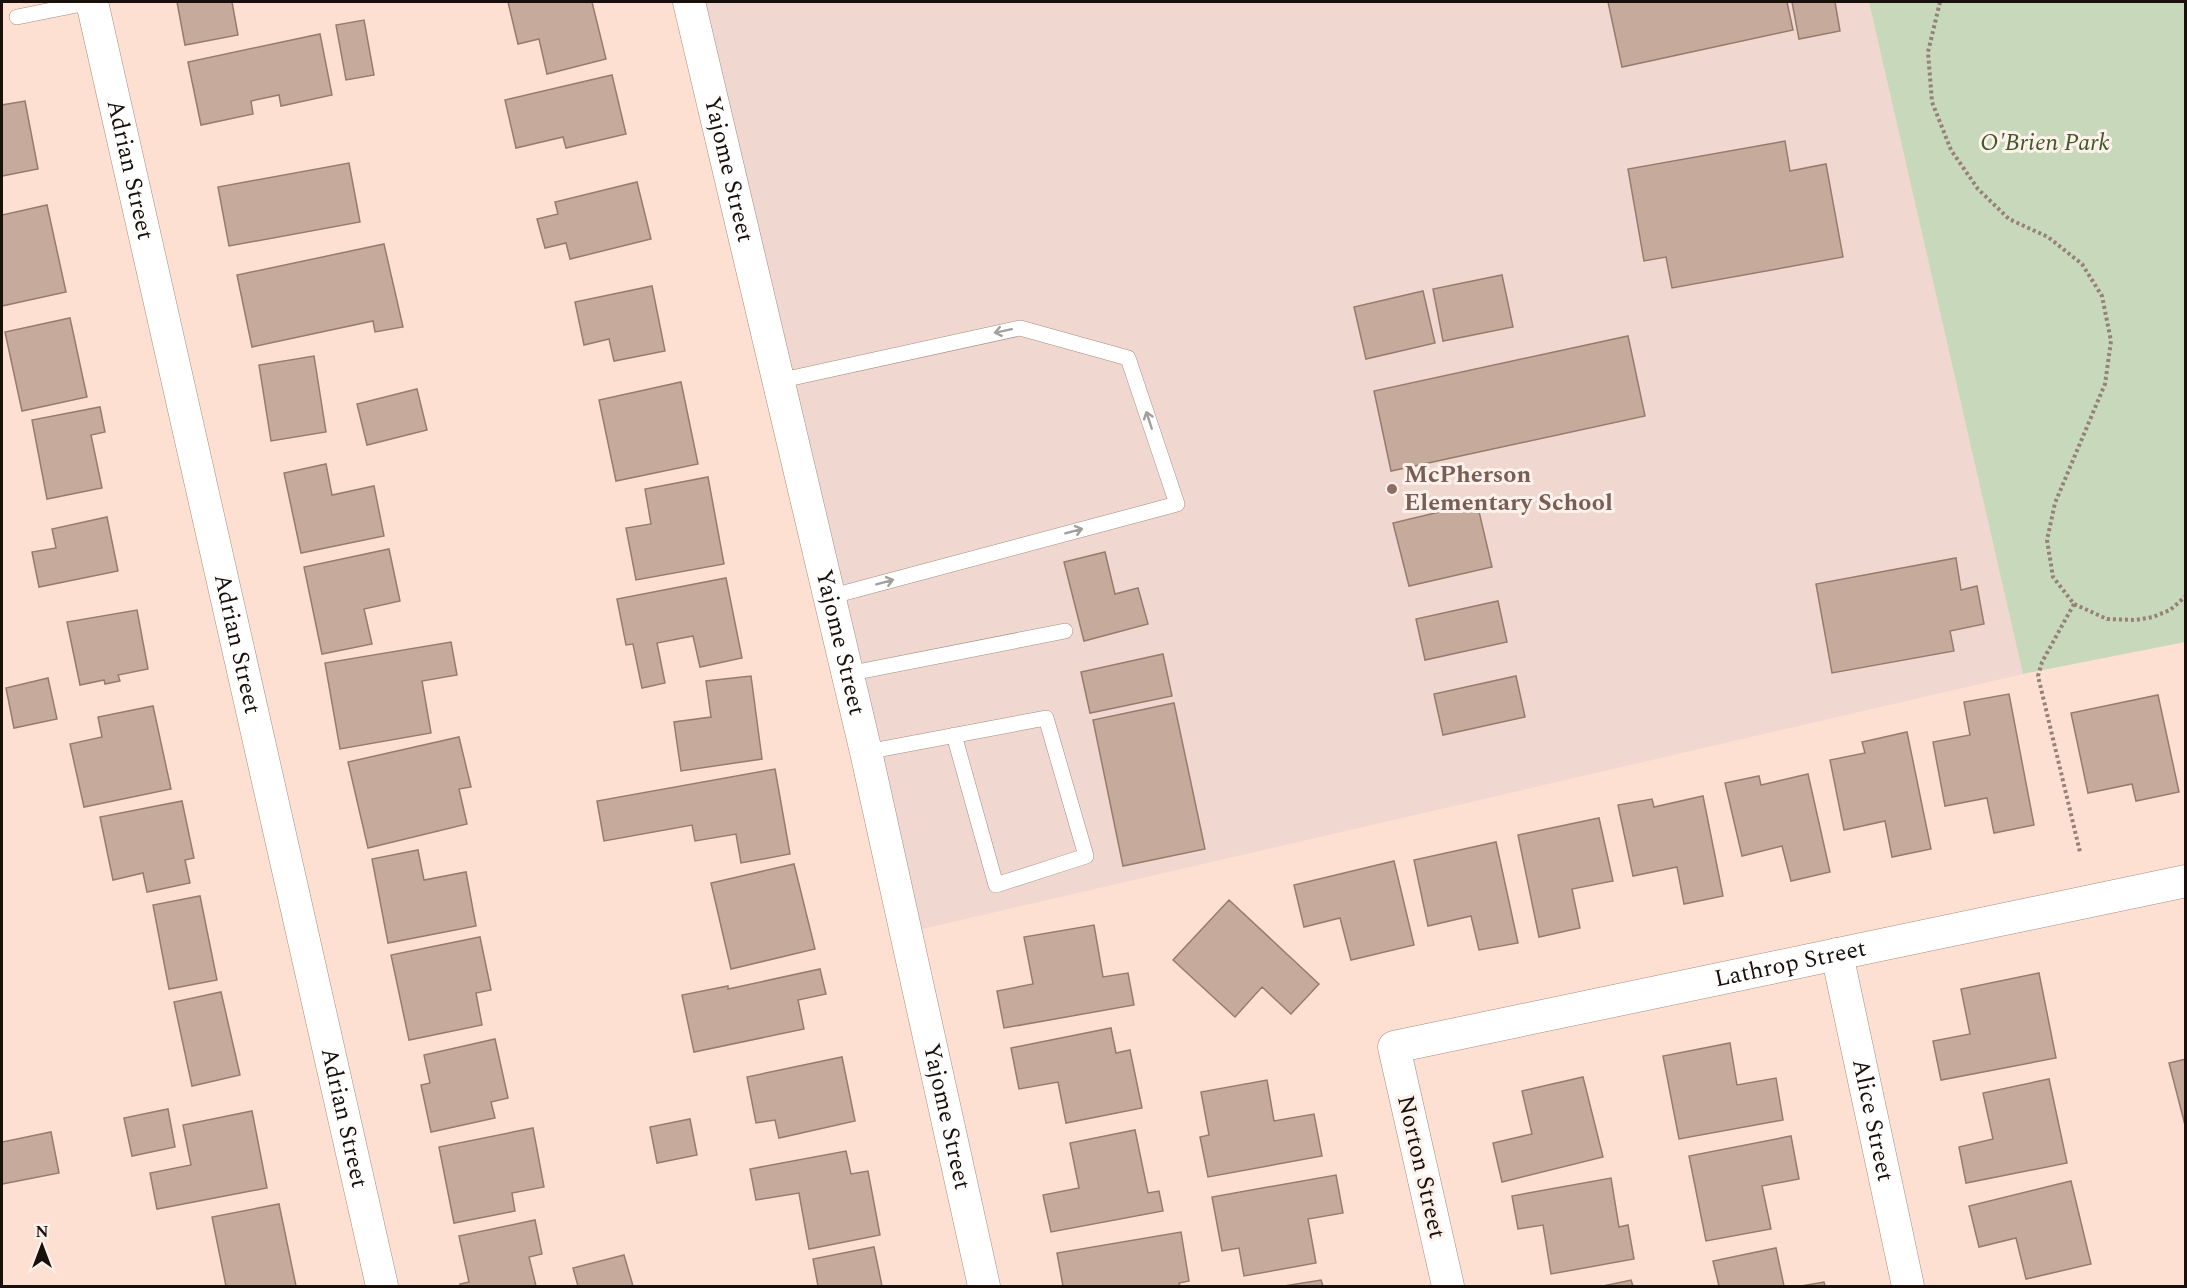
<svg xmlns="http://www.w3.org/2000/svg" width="2187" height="1288" viewBox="0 0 2187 1288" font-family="Spectral,serif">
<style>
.education{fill:#f0d7cf}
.green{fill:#c8d8ba}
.building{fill:#c6ab9d;stroke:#967c6e;stroke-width:1.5}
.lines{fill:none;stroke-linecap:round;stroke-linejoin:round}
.lane-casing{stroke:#a68c7e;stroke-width:16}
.street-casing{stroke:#a68c7e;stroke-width:33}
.path{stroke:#958177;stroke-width:4;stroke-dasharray:3 3;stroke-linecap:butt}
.lane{stroke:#fff;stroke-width:15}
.street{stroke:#fff;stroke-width:32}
.oneway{stroke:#a39f9d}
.education-dot{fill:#8d6e63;stroke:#fdf1eb;stroke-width:2}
.labels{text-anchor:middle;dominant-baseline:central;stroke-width:6;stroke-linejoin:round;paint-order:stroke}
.park-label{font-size:24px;font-style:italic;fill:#415a25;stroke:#fdf1eb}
.street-label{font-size:24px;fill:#1a100b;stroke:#fdf1eb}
.education-label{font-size:24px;font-weight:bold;fill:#785e54;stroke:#fdf1eb;text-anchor:start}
</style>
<rect width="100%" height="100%" fill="#fde0d1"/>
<path class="education" d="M689 2H1869L2023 674 905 933Z"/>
<path class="green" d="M1869 2H2185V642L2023 674Z"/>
<path class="building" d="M177 2H232L238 35 185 45Z
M508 2H592L606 59 547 74 539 39 518 44Z
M1608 2H1787L1793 30 1622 67Z
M1792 2H1835L1840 31 1799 39Z
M364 20 374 75 346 80 336 25Z
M320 34 332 95 281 106 279 95 251 101 253 114 201 125 188 62Z
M612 75 626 134 566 148 563 137 516 148 505 100Z
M25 101 38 169 2 176V105Z
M1785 141 1790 171 1826 164 1843 257 1672 288 1666 257 1644 261 1628 169Z
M349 163 360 222 229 246 218 187Z
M637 182 651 239 570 259 566 243 545 248 537 219 558 214 555 202Z
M47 205 66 292 2 306V215Z
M384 244 403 327 375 332 373 321 252 347 237 275Z
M1502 275 1513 327 1443 341 1433 289Z
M652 286 665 351 614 361 609 339 584 345 575 302Z
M1423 291 1435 343 1366 359 1354 307Z
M70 318 87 397 22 411 5 332Z
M1628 336 1645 416 1391 471 1374 391Z
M314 356 326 432 271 441 259 365Z
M681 382 698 464 616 481 599 400Z
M417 389 427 430 367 445 357 404Z
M100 407 105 432 91 435 102 488 47 499 32 420Z
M326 464 332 495 374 486 384 536 301 553 284 473Z
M708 477 724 564 636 580 626 528 651 524 645 489Z
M1477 503 1492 567 1409 586 1393 523Z
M107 517 118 571 39 587 32 552 56 548 52 529Z
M389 549 400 601 364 609 372 644 322 654 304 567Z
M1105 552 1115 594 1138 588 1148 624 1084 641 1064 562Z
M1956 558 1961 590 1977 586 1984 624 1950 631 1954 651 1832 673 1816 584Z
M726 578 742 658 700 667 693 636 657 643 665 683 642 688 633 644 626 645 617 599Z
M1498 601 1507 642 1425 660 1416 619Z
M137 610 148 669 118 675 120 681 105 684 104 680 80 685 67 622Z
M451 642 457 675 422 681 431 733 340 749 325 663Z
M1163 654 1172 696 1090 713 1081 672Z
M751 676 762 759 681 771 674 722 711 717 706 681Z
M1516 676 1525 717 1443 735 1434 694Z
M48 678 57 719 14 728 6 688Z
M2009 694 2034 825 1994 833 1987 798 1945 806 1933 742 1970 735 1964 702Z
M2158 695 2179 792 2136 801 2132 784 2088 793 2071 713Z
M1174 703 1205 849 1123 866 1093 720Z
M153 706 171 789 84 807 70 744 102 737 98 717Z
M1907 732 1931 849 1892 857 1885 821 1844 830 1830 760 1865 753 1862 742Z
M459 737 471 787 459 789 467 824 368 848 348 762Z
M775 769 790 854 741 863 736 834 695 841 692 825 604 841 597 801Z
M1808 774 1830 872 1791 881 1782 846 1742 856 1725 783 1759 776 1761 785Z
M1703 796 1723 896 1684 904 1677 867 1633 876 1618 805 1652 799 1654 807Z
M182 801 194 858 185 860 190 883 147 892 143 873 113 880 100 817Z
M1599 818 1613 881 1572 889 1580 928 1539 937 1518 835Z
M1496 842 1518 943 1479 950 1471 916 1428 926 1414 860Z
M418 850 424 880 466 872 476 926 388 943 372 859Z
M1394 861 1414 945 1351 960 1340 918 1304 927 1294 885Z
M794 864 815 949 731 969 711 883Z
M200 896 217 980 169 989 153 905Z
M1229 900 1319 984 1291 1014 1262 987 1235 1017 1173 960Z
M1094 925 1103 977 1128 973 1134 1005 1004 1028 997 991 1033 984 1024 937Z
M480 937 491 990 476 993 482 1025 409 1040 391 955Z
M820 969 826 994 798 1000 804 1029 694 1052 682 995 728 986V989Z
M2039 973 2056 1058 1941 1080 1933 1041 1970 1034 1961 989Z
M221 992 240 1075 192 1086 174 1002Z
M1111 1028 1116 1053 1130 1050 1142 1108 1066 1123 1058 1082 1019 1089 1011 1048Z
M495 1039 508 1098 491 1102 495 1118 431 1132 421 1085 430 1083 424 1055Z
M1730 1043 1737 1085 1776 1078 1783 1120 1679 1139 1663 1056Z
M842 1057 855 1121 779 1138 775 1120 756 1123 747 1077Z
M2186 1059V1129L2169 1063Z
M1583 1077 1603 1157 1502 1182 1493 1143 1532 1134 1522 1091Z
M2049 1079 2067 1163 1966 1183 1959 1147 1993 1139 1983 1093Z
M1267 1080 1274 1121 1314 1114 1322 1156 1208 1177 1200 1137 1209 1135 1201 1092Z
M168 1109 175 1147 132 1156 124 1118Z
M252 1111 267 1188 157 1209 150 1173 191 1165 183 1125Z
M690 1119 697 1155 657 1163 650 1127Z
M533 1128 544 1187 512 1193 515 1211 454 1223 439 1147Z
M1135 1130 1148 1193 1159 1191 1163 1211 1051 1232 1043 1195 1079 1188 1070 1143Z
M51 1132 59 1173 2 1184V1142Z
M1791 1136 1799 1179 1762 1186 1771 1229 1706 1241 1689 1156Z
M846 1151 851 1174 868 1171 880 1235 809 1249 799 1193 756 1200 750 1169Z
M1336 1175 1343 1213 1308 1219 1316 1263 1244 1276 1239 1248 1222 1251 1212 1197Z
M1611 1178 1619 1227 1628 1225 1634 1259 1551 1274 1543 1225 1518 1229 1512 1196Z
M2071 1181 2091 1264 2026 1279 2016 1238 1979 1247 1969 1206Z
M279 1204 296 1286H226L212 1217Z
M535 1220 542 1254 529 1257 536 1286H460V1284L469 1282 459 1236Z
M1181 1232 1189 1281 1179 1283 1180 1286H1063L1057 1253Z
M874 1247 882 1286H818L813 1259Z
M1776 1248 1784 1286H1719L1713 1261Z
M624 1255 633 1286H578L573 1268Z
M1321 1280 1323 1286H1284Z
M1631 1280 1633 1286H1603Z
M1824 1282 1825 1286H1801Z"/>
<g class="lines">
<g class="lane-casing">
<path id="lane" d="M17 17 92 2
M778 381 1020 328 1128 358 1177 504 829 597
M847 674 1065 631
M866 752 1046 718 1086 856 996 885 954 735"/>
</g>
<g class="street-casing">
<g id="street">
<path id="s1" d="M92 2 382 1286"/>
<path id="s2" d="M689 2 866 752 984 1286"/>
<path id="s3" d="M1837 954 1908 1286"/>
<path id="s4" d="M1448 1286 1394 1047 2186 881"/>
</g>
</g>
<path class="path" d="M1940 2 1928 52 1932 102 1951 150 1978 189 2009 219 2048 237 2082 264 2102 296 2111 341 2105 384 2055 503 2047 540 2053 577 2074 604 2107 619 2136 620 2153 617 2170 610 2186 596
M2074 604 2042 662 2038 676 2080 852"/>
<use href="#lane" class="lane"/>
<use href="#street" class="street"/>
</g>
<defs><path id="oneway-shaft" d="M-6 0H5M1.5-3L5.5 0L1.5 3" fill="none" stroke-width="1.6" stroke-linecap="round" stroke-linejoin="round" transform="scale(1.5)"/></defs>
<g class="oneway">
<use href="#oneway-shaft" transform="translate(1003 331) rotate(168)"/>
<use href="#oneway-shaft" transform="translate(1149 420) rotate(-108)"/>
<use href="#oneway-shaft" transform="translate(1074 531) rotate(-15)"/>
<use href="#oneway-shaft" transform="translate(885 582) rotate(-15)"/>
</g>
<circle class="education-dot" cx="1392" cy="489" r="6"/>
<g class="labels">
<g class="park-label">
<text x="2045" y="143">O'Brien Park</text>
</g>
<g class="street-label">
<text stroke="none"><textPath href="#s1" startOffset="172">Adrian Street</textPath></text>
<text stroke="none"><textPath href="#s2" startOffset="172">Yajome Street</textPath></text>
<text stroke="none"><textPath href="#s2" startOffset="658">Yajome Street</textPath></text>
<text stroke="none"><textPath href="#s1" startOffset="658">Adrian Street</textPath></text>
<text stroke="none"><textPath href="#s4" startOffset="650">Lathrop Street</textPath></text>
<text stroke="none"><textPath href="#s2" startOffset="1144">Yajome Street</textPath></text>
<text stroke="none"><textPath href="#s1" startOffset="1144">Adrian Street</textPath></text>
<text stroke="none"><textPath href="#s3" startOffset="170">Alice Street</textPath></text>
<text transform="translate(1421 1167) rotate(77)">Norton Street</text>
</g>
<g class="education-label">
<text x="1404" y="475">McPherson<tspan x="1404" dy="28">Elementary School</tspan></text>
</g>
</g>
<rect width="2187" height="1288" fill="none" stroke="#1a100b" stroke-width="6"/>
<g transform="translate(42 1246)" stroke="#fdf1eb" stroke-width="4.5" paint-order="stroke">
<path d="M0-4.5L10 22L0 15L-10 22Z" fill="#1a100b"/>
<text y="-9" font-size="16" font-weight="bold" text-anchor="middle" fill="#1a100b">N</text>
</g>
</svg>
